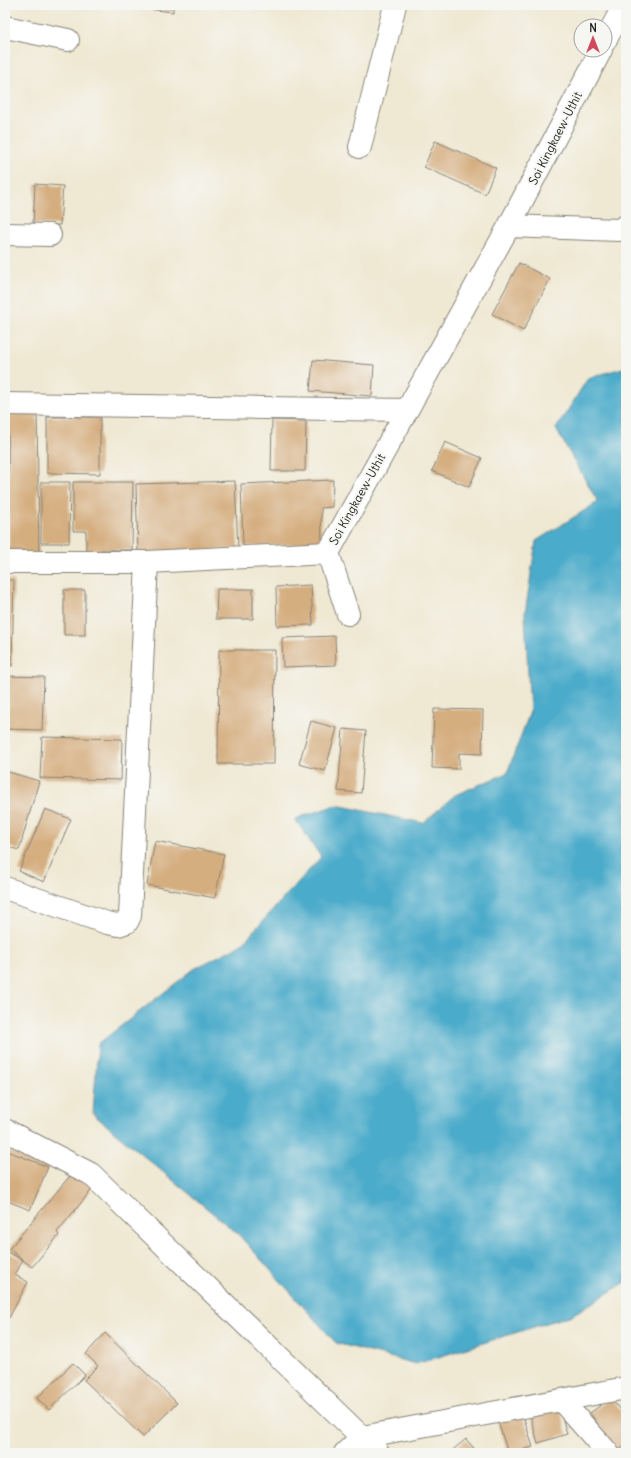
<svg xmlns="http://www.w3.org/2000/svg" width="631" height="1458" viewBox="0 0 631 1458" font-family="Delius,sans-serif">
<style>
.water{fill:#4babca;stroke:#346473}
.building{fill:#d5ae80}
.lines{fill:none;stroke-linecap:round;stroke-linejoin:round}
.minor-casing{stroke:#868277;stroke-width:24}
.minor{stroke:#fff;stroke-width:22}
.labels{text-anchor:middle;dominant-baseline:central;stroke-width:4;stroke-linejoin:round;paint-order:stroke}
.street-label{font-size:12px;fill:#1c1c1c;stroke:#f6f6f2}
</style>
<rect width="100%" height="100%" fill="#f6f6f2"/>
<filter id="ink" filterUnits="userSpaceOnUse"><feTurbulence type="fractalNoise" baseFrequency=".025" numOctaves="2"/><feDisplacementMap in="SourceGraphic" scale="8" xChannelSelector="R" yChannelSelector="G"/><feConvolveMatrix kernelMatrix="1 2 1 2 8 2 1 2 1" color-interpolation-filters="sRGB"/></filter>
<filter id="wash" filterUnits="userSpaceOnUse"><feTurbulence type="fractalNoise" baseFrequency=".012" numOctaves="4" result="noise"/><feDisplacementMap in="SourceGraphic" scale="16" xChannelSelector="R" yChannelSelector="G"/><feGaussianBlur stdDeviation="0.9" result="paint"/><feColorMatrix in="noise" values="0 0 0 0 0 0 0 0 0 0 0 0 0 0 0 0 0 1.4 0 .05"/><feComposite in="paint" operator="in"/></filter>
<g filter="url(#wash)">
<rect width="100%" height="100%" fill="#efe8d2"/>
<path class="water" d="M626 367V1282L572 1315 416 1364 336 1343 239 1235 93 1114 98 1044 194 969 242 944 321 857 295 819 336 805 423 823 455 795 507 773 530 712 525 614 536 541 598 502 556 429 588 378Z"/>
<g id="blocks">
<path class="building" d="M130 5H173V12L130 7Z
M435 141 496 168 485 194 424 167Z
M35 184 63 186 60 225 33 224Z
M519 263 550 279 523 331 492 314Z
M313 360 374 365 372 396 310 391Z
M37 412 39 553H9L8 413Z
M47 417H100V474L47 473Z
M272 420 306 421 305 471H271Z
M445 442 482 458 469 487 432 471Z
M333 480 332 507 321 508 322 544 243 546 241 484Z
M235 481 238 549 138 554 136 484Z
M41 482H70L69 543H41Z
M73 482H133L132 550H101V552H86V531H73Z
M5 580H14L12 666H5Z
M311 585 313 625 277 626 276 587Z
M217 589H253V619H216Z
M64 590H85V635H64Z
M335 636 336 665 283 667 282 638Z
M219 650H275L274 764H218Z
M5 676 44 677 42 730 5 729Z
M434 709 483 710 482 754 459 753V769L432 768Z
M311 721 337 728 325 771 299 764Z
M343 729 366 731 361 793 338 791Z
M42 737 122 739 121 780 40 778Z
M5 771 39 781 19 850 5 846Z
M45 809 71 819 44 882 19 871Z
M155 841 224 854 215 898 147 885Z
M5 1150 48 1167 30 1210 5 1200Z
M74 1171 94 1187 57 1232 59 1235 32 1267 9 1249Z
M5 1251 23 1260 15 1275 28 1282 9 1318 5 1316Z
M105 1333 177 1403 143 1437 84 1380 98 1366 86 1354Z
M73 1363 85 1375 49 1410 37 1398Z
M611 1398 626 1418V1445L618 1451 590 1413Z
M559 1407 567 1434 538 1443 530 1415Z
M522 1412 533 1447 508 1453 497 1419Z
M466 1439 478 1453H449Z"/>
</g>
</g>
<g filter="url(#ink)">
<use href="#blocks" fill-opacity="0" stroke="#868277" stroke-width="1"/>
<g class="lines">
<g class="minor-casing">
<path id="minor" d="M5 27 68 40
M605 41 624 5
M360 147 395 5
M509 226 601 50
M5 234 50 235
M5 404 407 410
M328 553 348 614
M5 562H147L328 553 509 226 619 230 626 226
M5 888 107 923 118 925 127 922 130 916 147 562
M5 1130 91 1174 378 1453
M561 1400 608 1453
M345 1453 362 1437 626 1388"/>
</g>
<use href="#minor" class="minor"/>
</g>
</g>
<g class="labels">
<g class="street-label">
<text transform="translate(555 138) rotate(-63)">Soi Kingkaew-Uthit</text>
<text transform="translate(357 499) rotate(-61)">Soi Kingkaew-Uthit</text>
</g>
</g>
<rect width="631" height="1458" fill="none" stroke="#f6f6f2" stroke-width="20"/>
<g transform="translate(593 38)"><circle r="19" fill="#f6f6f2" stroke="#9f9f9c"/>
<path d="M0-3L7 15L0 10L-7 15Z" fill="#d1495b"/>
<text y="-6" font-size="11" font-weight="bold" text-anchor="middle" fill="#1c1c1c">N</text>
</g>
</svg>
